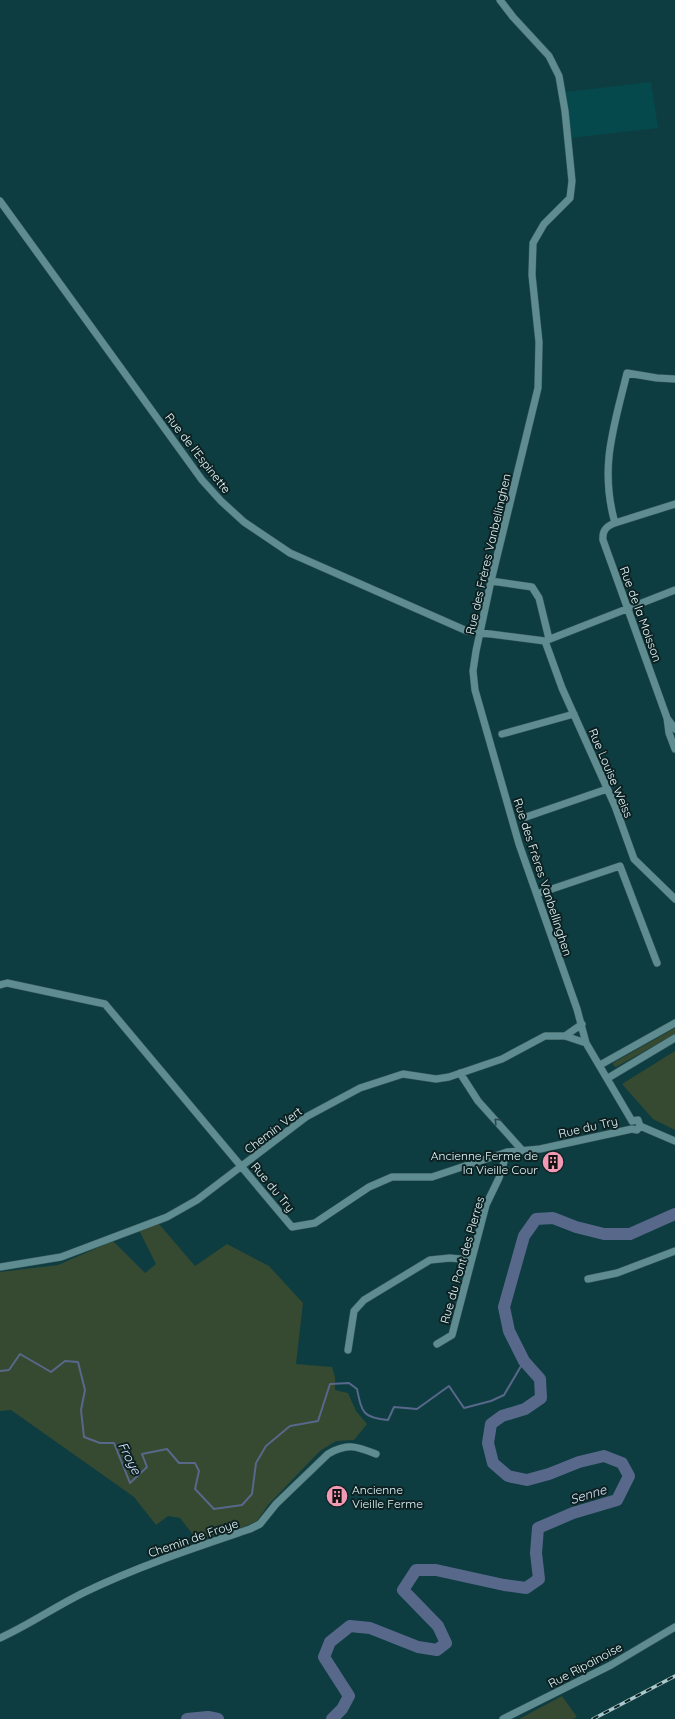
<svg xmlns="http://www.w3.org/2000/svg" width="675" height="1719" viewBox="0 0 675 1719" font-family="Quicksand,sans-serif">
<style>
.built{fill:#06494d}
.green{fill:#364931}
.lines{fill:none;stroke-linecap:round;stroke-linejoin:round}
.stream{stroke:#58688a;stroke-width:2}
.river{stroke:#58688a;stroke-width:12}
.minor-casing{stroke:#365759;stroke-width:8}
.minor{stroke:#5f8c90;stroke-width:7}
.rail-casing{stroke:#aac8cb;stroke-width:3.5}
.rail{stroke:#0e2122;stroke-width:2;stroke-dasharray:6;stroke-linecap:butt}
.oneway{stroke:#2a4648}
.labels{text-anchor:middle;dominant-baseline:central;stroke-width:4;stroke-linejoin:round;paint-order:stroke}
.street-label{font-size:12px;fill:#e2fafc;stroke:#0e2122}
.poi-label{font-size:12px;fill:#e2fafc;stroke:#0e2122;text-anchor:end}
.water-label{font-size:13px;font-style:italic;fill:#d7e3fb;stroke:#0e2122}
</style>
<rect width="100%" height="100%" fill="#0d3d41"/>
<path class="built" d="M651 82 658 128 570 138 565 92Z"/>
<path class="green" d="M675 1028V1034L616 1067 613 1065V1063Z
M675 1051V1130L653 1119 622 1084Z
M159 1224 195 1266 227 1244 269 1266 303 1303 296 1364 332 1367 335 1377V1390L348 1393 356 1411 367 1424 354 1440 336 1441 320 1451 268 1505 257 1521 241 1528 197 1540 180 1518 168 1516 156 1525 134 1497 11 1410 0 1411V1272L58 1265 113 1241 145 1273 156 1264 139 1230Z
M562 1696 577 1717 573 1719H519Z"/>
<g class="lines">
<path class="stream" d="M0 1371 9 1370 20 1354 51 1372 65 1361 78 1362 85 1390 81 1410 84 1437 100 1443H114L130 1483 147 1467 142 1454 167 1449 179 1463H195L199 1471 195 1489 214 1509 242 1505 252 1494 256 1463 266 1446 290 1426 318 1421 330 1384 349 1383 357 1389C362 1413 363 1418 388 1420L394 1407 417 1409 449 1386 464 1408 491 1401 504 1395 524 1361"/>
<path class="river" d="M187 1719 208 1717 218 1719
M332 1719 342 1709 349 1696 324 1657 330 1642 350 1626 370 1628 418 1647 437 1650 446 1643 438 1626 403 1590 416 1570H436L504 1585 526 1588 539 1579 536 1553 538 1528 573 1513 617 1500 629 1476 622 1463 604 1456 579 1462 549 1474 527 1480 508 1476 493 1463 488 1443 491 1424 502 1416 525 1409 541 1398 540 1379 524 1361 509 1331 504 1307 524 1236 536 1219 553 1218 576 1227 604 1234H630L675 1214"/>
<g class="minor-casing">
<path id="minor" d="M500 0 513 17 549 56 559 76 565 111 572 181 570 198 544 224 533 243 532 275 539 342 538 388 491 581 476 651 473 671 475 690 519 844 577 1009 586 1043 632 1121
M0 201 202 480 221 501 244 522 290 553 467 631 545 641 675 590
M615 523 675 504
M491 581 532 587 539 598 549 639
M545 641 562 688 615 806 634 859 675 899
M667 718 603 540C602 531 606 526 615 523 599 467 614 427 627 373L657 378 675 379
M675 729 667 718 669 733 675 749
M502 734 574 714
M526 817 607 789
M537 894 620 866 657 963
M0 985 7 983 105 1004 292 1227 315 1223 369 1187 392 1177H432L507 1152 540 1149 632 1129 637 1130 640 1126
M565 1036 582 1024
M600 1065 675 1023
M460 1073 478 1101 522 1150
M608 1078 675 1038
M632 1121 638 1120 640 1126 675 1141
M0 1267 61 1257 167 1217 197 1200 306 1117 360 1088 403 1074 436 1079 449 1077 502 1059 545 1036H565L586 1043
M588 1279 617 1273 675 1251
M437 1344 452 1335 486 1205 499 1178 507 1152
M348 1350 354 1311 364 1300 430 1260 450 1258 471 1260
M0 1638C29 1625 56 1606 85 1592 139 1566 194 1548 250 1529L260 1524 276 1504 328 1454C347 1443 356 1446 376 1454
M503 1719 611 1665 675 1627"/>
</g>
<use href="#minor" class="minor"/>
<g class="rail-casing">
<path id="rail" d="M593 1719 675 1676"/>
</g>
<use href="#rail" class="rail"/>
</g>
<defs><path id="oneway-chevron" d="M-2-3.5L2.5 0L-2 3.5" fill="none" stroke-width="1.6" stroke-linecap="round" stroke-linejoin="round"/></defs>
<use class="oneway" href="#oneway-chevron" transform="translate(497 1121) rotate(-134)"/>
<defs>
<g id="building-disc" transform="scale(1.15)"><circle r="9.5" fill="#f09ab5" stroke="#0e2122"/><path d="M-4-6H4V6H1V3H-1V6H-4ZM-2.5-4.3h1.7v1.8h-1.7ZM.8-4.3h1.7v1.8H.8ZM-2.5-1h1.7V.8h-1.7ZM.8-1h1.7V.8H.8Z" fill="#111"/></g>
</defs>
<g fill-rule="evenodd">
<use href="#building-disc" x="553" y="1162"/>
<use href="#building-disc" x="337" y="1496"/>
</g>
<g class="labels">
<g class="street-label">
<text transform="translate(198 453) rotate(52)">Rue de l'Espinette</text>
<text transform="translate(488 554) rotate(-77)">Rue des Frères Vanbellinghen</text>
<text transform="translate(641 614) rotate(70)">Rue de la Moisson</text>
<text transform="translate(611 773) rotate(67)">Rue Louise Weiss</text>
<text transform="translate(543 877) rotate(72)">Rue des Frères Vanbellinghen</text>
<text transform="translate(588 1127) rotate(-13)">Rue du Try</text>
<text transform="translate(273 1130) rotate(-37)">Chemin Vert</text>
<text transform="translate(273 1187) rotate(50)">Rue du Try</text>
<text transform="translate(462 1260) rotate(-74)">Rue du Pont des Pierres</text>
<text transform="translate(193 1538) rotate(-19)">Chemin de Froye</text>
<text transform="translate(585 1665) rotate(-28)">Rue Ripainoise</text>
</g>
<g class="poi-label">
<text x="538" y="1155">Ancienne Ferme de<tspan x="538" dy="14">la Vieille Cour</tspan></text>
<text x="352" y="1489" text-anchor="start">Ancienne<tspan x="352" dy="14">Vieille Ferme</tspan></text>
</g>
<g class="water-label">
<text transform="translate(130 1458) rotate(63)">Froye</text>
<text transform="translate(588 1494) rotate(-17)">Senne</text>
</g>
</g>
</svg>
